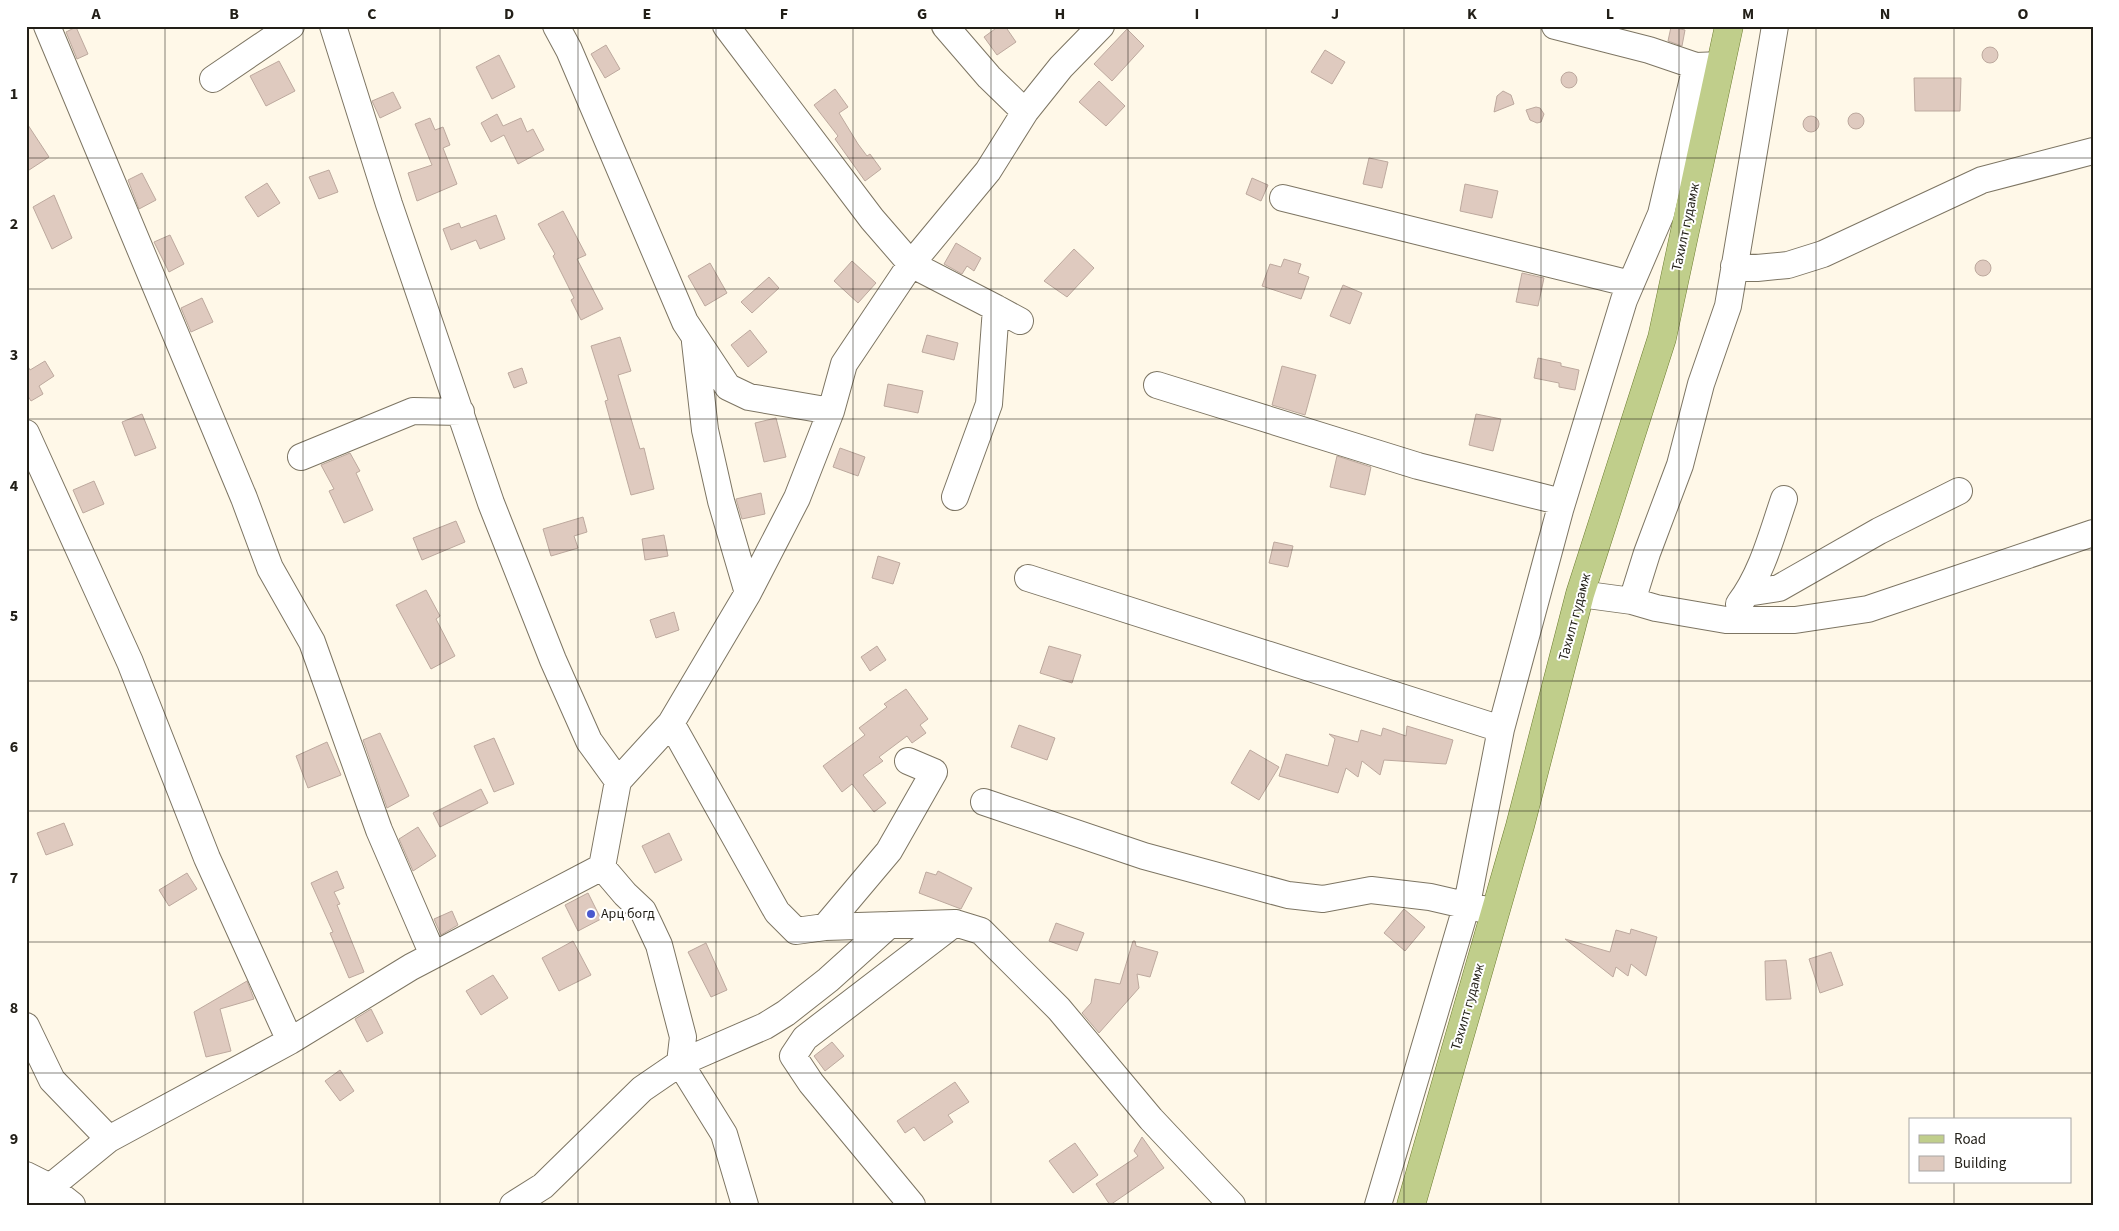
<svg xmlns="http://www.w3.org/2000/svg" width="2119" height="1231" viewBox="0 0 2119 1231" font-family="'Source Sans 3',sans-serif">
<style>
.building{fill:#dfcabf;stroke:#bda99e}
.lines{fill:none;stroke-linecap:round;stroke-linejoin:round}
.minor-casing{stroke:#7d7563;stroke-width:28}
.major-casing{stroke:#6d7c31;stroke-width:29}
.minor{stroke:#fff;stroke-width:26}
.major{stroke:#c0ce8b;stroke-width:28}
.grid{fill:none;stroke:#221f18;stroke-width:1;stroke-opacity:0.55}
.poi-dot{fill:#4a59ce;stroke:#fff;stroke-width:2}
.labels{text-anchor:middle;dominant-baseline:central;stroke-width:4;stroke-linejoin:round;paint-order:stroke}
.street-label{font-size:14px;fill:#221f18;stroke:#fff}
.poi-label{font-size:14px;fill:#221f18;stroke:#fff;text-anchor:start}
.neatline{fill:none;stroke:#221f18;stroke-width:2}
.grid-label{font-size:16px;text-anchor:middle;font-weight:bold;fill:#221f18}
</style>
<rect width="100%" height="100%" fill="#fff8e8"/>
<path class="building" d="M999 26H1005L1016 42 997 55 984 37Z
M76 27 88 54 77 59 66 32Z
M1671 27 1685 30 1682 46 1668 41Z
M1127 29 1144 46 1112 81 1094 64Z
M606 45 620 69 605 78 591 54Z
M1982 55a8 8 0 1 1 16 0a8 8 0 1 1-16 0Z
M1325 50 1345 62 1332 84 1311 72Z
M499 55 515 87 492 99 476 67Z
M279 61 295 91 266 106 250 76Z
M1561 80a8 8 0 1 1 16 0a8 8 0 1 1-16 0Z
M1914 78H1961L1960 111H1915Z
M1099 81 1125 106 1106 126 1079 102Z
M835 89 848 107 839 113 858 144 867 156 870 154 881 169 865 181 835 139 838 136 814 105Z
M1503 91 1511 95 1514 104 1494 112 1497 96Z
M393 92 401 108 380 118 372 101Z
M1536 107 1540 108 1544 114 1541 122 1537 123 1530 120 1526 110Z
M1848 121a8 8 0 1 1 16 0a8 8 0 1 1-16 0Z
M497 114 503 126 521 118 527 132 533 129 544 150 518 164 504 135 491 142 481 123Z
M1803 124a8 8 0 1 1 16 0a8 8 0 1 1-16 0Z
M430 118 435 130 443 127 450 145 443 148 457 184 417 201 408 173 432 165 415 124Z
M26 122 49 157 26 172Z
M1369 158 1388 162 1382 188 1363 184Z
M329 170 338 192 319 199 309 177Z
M142 173 156 200 139 209 128 180Z
M1252 178 1268 185 1261 201 1246 194Z
M267 183 280 203 258 217 245 197Z
M1465 184 1498 191 1492 218 1460 211Z
M54 195 72 238 52 249 33 207Z
M563 211 586 255 577 259 603 309 581 320 571 300 574 298 553 256 555 254 538 224Z
M496 215 505 239 480 249 476 240 451 250 443 229 459 223 461 228Z
M170 235 184 264 169 272 154 242Z
M956 243 981 258 974 271 967 266 962 274 944 264Z
M1074 249 1094 268 1067 297 1044 281Z
M1284 259 1301 264 1298 273 1309 277 1301 299 1262 286 1270 264 1281 267Z
M1975 268a8 8 0 1 1 16 0a8 8 0 1 1-16 0Z
M852 261 876 283 858 303 834 281Z
M710 263 727 293 705 306 688 276Z
M1522 273 1544 278 1538 306 1516 302Z
M769 277 779 288 752 313 741 302Z
M1343 285 1362 293 1350 324 1330 316Z
M202 298 213 322 191 332 181 308Z
M750 330 767 352 748 367 731 345Z
M927 335 958 343 954 360 922 352Z
M620 337 631 371 618 375 640 449 644 448 654 489 631 495 605 401 608 400 591 346Z
M1538 358 1561 363V366L1579 370 1575 390 1559 387V383L1534 378Z
M45 361 54 376 39 386 43 394 31 401 26 393V363L30 370Z
M1282 366 1316 375 1305 415 1272 405Z
M522 368 527 383 514 388 508 373Z
M888 384 923 391 918 413 884 406Z
M142 414 156 448 135 456 122 422Z
M1476 414 1501 419 1493 451 1469 445Z
M776 418 786 457 764 462 755 423Z
M840 448 865 457 858 476 833 467Z
M350 453 360 471 356 473 373 510 344 523 329 491 334 489 321 465Z
M1337 456 1371 467 1365 495 1330 487Z
M94 481 104 504 83 513 73 490Z
M761 493 765 514 742 519 736 499Z
M583 517 587 532 574 536 578 548 551 556 543 529Z
M456 521 465 542 422 560 413 538Z
M664 535 668 556 645 560 642 539Z
M1274 542 1293 546 1288 567 1269 563Z
M878 556 900 563 893 584 872 578Z
M426 590 440 616 436 619 455 656 431 669 396 605Z
M674 612 679 630 656 638 650 620Z
M877 646 886 660 870 671 861 657Z
M1049 646 1081 655 1072 683 1040 673Z
M906 689 928 719 920 725 926 733 912 743 907 736 879 757 883 761 863 775 886 803 874 812 852 784 842 792 823 766 865 735 859 728 887 707 884 704Z
M1019 725 1055 738 1047 760 1011 747Z
M1407 726 1453 740 1446 764 1384 760 1380 775 1362 761 1358 777 1346 768 1338 793 1279 776 1286 754 1328 766 1335 739 1329 734 1358 742 1361 730 1381 736 1383 728 1406 736Z
M380 733 409 796 387 808 363 740Z
M494 738 514 784 494 792 474 746Z
M327 742 341 775 308 788 296 756Z
M1250 750 1279 767 1259 800 1231 783Z
M481 789 488 803 440 827 433 813Z
M64 823 73 845 46 855 37 833Z
M418 827 436 856 413 871 399 839Z
M669 833 682 860 655 873 642 846Z
M337 871 344 888 334 892 340 904 337 905 364 972 349 978 330 933 333 932 311 883Z
M938 871 972 888 961 909 919 893 926 872 936 875Z
M187 873 197 889 169 906 159 890Z
M588 893 601 919 578 931 565 905Z
M1404 909 1425 927 1405 951 1384 933Z
M452 911 458 925 441 935 434 919Z
M1056 923 1084 933 1077 951 1049 941Z
M1631 929 1657 937 1646 976 1631 964 1628 976 1616 967 1613 977 1565 939 1610 952 1616 930 1630 934Z
M573 941 591 975 559 991 542 958Z
M1133 941H1135L1136 946 1158 952 1150 977 1137 974 1139 988 1099 1033 1082 1013 1091 1003 1095 979 1120 984Z
M706 943 727 990 711 997 688 952Z
M1831 952 1843 985 1820 993 1809 959Z
M1786 960 1791 999 1766 1000 1765 961Z
M493 975 508 998 481 1015 466 991Z
M247 981 254 999 220 1009 231 1051 206 1057 194 1012Z
M371 1009 383 1033 367 1042 355 1019Z
M832 1042 844 1056 825 1071 814 1056Z
M340 1070 354 1091 340 1101 325 1081Z
M955 1082 969 1102 948 1115 953 1122 924 1141 914 1127 905 1133 897 1121Z
M1142 1137 1164 1168 1110 1205 1096 1184 1138 1156 1134 1151Z
M1075 1143 1098 1175 1073 1193 1049 1161Z"/>
<g class="lines">
<g class="minor-casing">
<path id="minor" d="M47 26 244 498 270 568 312 642 379 830 433 955
M333 26 389 204 491 503 553 660 589 741 618 781
M556 26 569 50 685 322 728 387 749 397 831 411
M726 26 872 219 911 264 996 308 989 404 955 497
M945 26 989 77 1025 112
M1555 26 1649 50 1696 66
M213 79 291 26
M1283 198 1631 284
M1734 266 1757 268 1788 265 1823 254 1982 180 2093 151
M996 308 1020 321
M695 342 705 430 721 501 748 593
M1157 385 1418 466 1562 502
M26 433 130 662 207 858 290 1041
M301 457 413 411 461 412
M1028 578 1501 729 1467 904 1378 1205
M1747 593 1779 588 1879 531 1959 491
M1580 594 1632 601 1656 608 1726 620H1795L1868 609 2093 533
M1632 601 1647 553 1680 465 1701 384 1728 306 1775 26
M1739 604C1762 574 1772 534 1784 499
M671 723 777 912 796 931 825 927 955 923 981 931 1059 1009 1151 1119 1232 1205
M1501 729 1560 510 1624 300 1661 214 1696 66 1721 65
M984 802 1144 856 1288 895 1323 899 1371 890 1430 897 1482 909
M602 867 625 894 643 911 659 945 683 1037 680 1063 724 1134 745 1205
M825 927 889 851 934 772 908 761
M26 1026 52 1080 109 1139
M26 1175 48 1186 72 1205
M28 1205 109 1139 290 1041 411 967 602 867 618 781 671 723 748 593 797 498 831 411 844 364 911 264 988 171 1025 112 1061 67 1101 26
M513 1205 543 1186 642 1089 680 1063 765 1026 786 1013 828 980 889 925
M912 1205 811 1083 793 1056 805 1038 955 923"/>
</g>
<g class="major-casing">
<path id="major" d="M1411 1205 1520 826 1580 594 1662 338 1729 26"/>
</g>
<use href="#minor" class="minor"/>
<use href="#major" class="major"/>
</g>
<path class="grid" d="M165 26V1205M303 26V1205M440 26V1205M578 26V1205M716 26V1205M853 26V1205M991 26V1205M1128 26V1205M1266 26V1205M1404 26V1205M1541 26V1205M1679 26V1205M1816 26V1205M1954 26V1120M26 158H2093M26 289H2093M26 419H2093M26 550H2093M26 681H2093M26 811H2093M26 942H2093M26 1073H2093M1954 1182V1205"/>
<circle class="poi-dot" cx="591" cy="914" r="5"/>
<g class="labels">
<g class="street-label">
<text transform="translate(1686 227) rotate(-78)">Тахилт гудамж</text>
<text transform="translate(1575 617) rotate(-75)">Тахилт гудамж</text>
<text transform="translate(1468 1007) rotate(-74)">Тахилт гудамж</text>
</g>
<g class="poi-label">
<text x="601" y="914">Арц богд</text>
</g>
</g>
<rect width="2119" height="1231" fill="none" stroke="#ffffff" stroke-width="55"/>
<rect x="1909" y="1118" width="162" height="65" fill="#ffffff" stroke="#a7a5a3"/>
<rect x="1919" y="1135" width="25" height="8" fill="#c0ce8b" stroke="#a7a5a3"/>
<text x="1954" y="1144" font-size="15" fill="#221f18">Road</text>
<rect x="1919" y="1156" width="25" height="15" fill="#dfcabf" stroke="#a7a5a3"/>
<text x="1954" y="1168" font-size="15" fill="#221f18">Building</text>
<rect x="28" y="28" width="2064" height="1176" class="neatline"/>
<g class="grid-label">
<text x="96" y="19">A</text>
<text x="234" y="19">B</text>
<text x="372" y="19">C</text>
<text x="509" y="19">D</text>
<text x="647" y="19">E</text>
<text x="784" y="19">F</text>
<text x="922" y="19">G</text>
<text x="1060" y="19">H</text>
<text x="1197" y="19">I</text>
<text x="1335" y="19">J</text>
<text x="1472" y="19">K</text>
<text x="1610" y="19">L</text>
<text x="1748" y="19">M</text>
<text x="1885" y="19">N</text>
<text x="2023" y="19">O</text>
<text x="14" y="99">1</text>
<text x="14" y="229">2</text>
<text x="14" y="360">3</text>
<text x="14" y="491">4</text>
<text x="14" y="621">5</text>
<text x="14" y="752">6</text>
<text x="14" y="883">7</text>
<text x="14" y="1013">8</text>
<text x="14" y="1144">9</text>
</g>
</svg>
